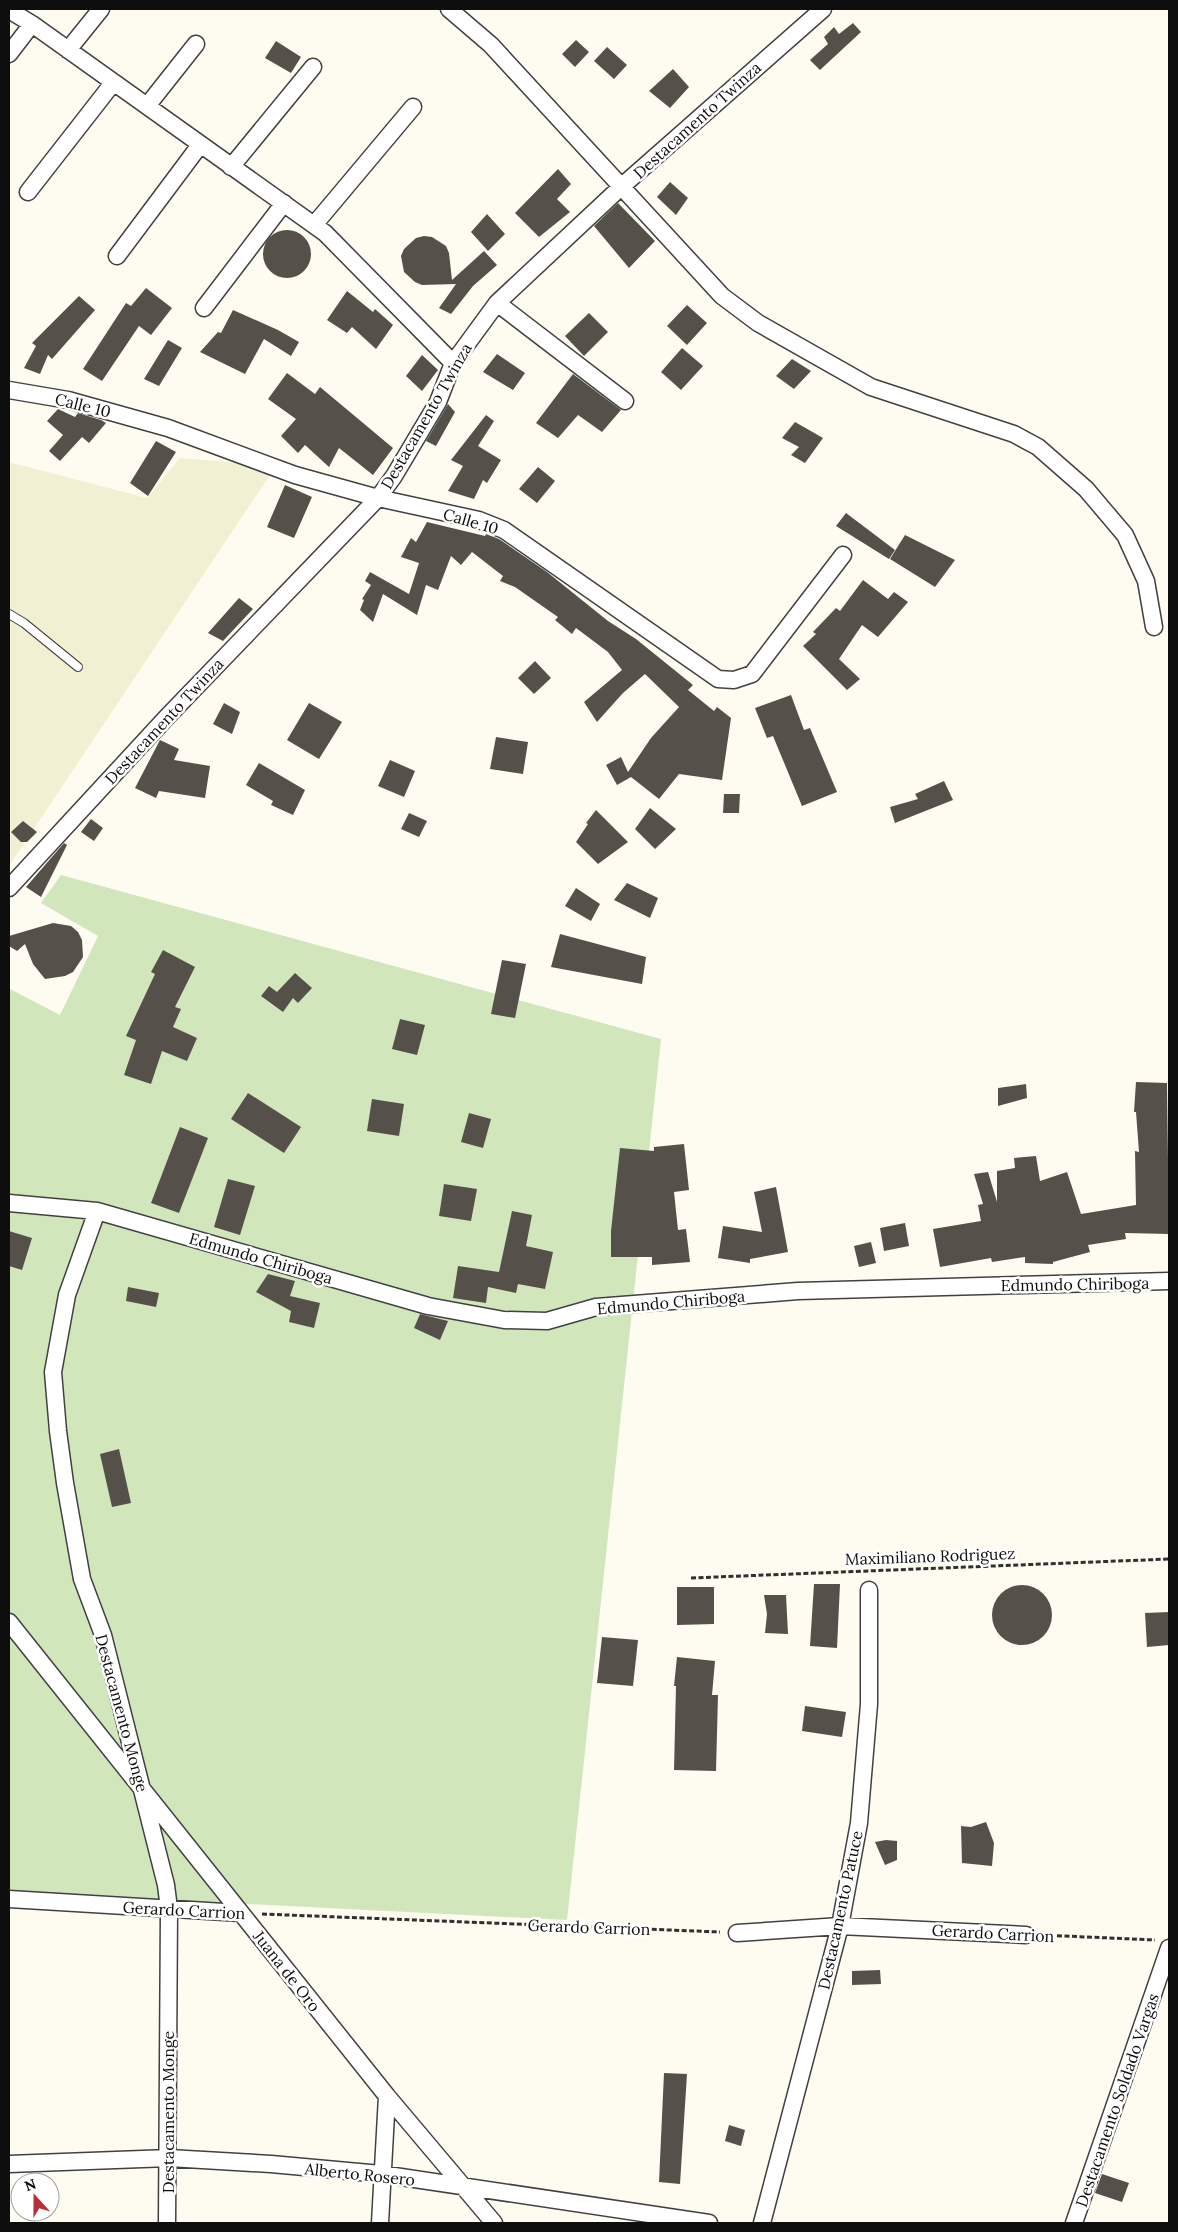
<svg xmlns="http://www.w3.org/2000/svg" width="1178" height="2232" viewBox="0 0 1178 2232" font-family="Lora,serif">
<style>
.farmland{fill:#f2f0d2}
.green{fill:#d2e6bc}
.building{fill:#56504b}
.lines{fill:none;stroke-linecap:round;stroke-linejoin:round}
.lane-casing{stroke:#414141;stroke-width:10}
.street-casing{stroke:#414141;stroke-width:19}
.path{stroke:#303030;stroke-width:3;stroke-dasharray:5 2.5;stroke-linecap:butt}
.lane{stroke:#fff;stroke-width:8}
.street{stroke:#fff;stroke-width:16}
.labels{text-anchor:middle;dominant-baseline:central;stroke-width:5;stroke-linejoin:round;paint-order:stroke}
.street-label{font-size:16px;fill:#0e0e0e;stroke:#fff}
</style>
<rect width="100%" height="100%" fill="#fefbf1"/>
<path class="farmland" d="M180 458 276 466 9 866V462L147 498Z"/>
<path class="green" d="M61 875 661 1039 567 1920 9 1892V991L10 989 60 1015 98 936 41 903Z"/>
<path class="building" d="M853 23 861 32 820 70 810 60 828 44 824 37 834 27 839 34Z
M576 40 589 52 575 67 562 54Z
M276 41 301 57 291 73 265 58Z
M607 47 627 65 614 79 594 61Z
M673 69 689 87 670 108 649 91Z
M558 169 571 184 557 199 570 212 539 237 515 213Z
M670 182 688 198 676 215 657 197Z
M618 203 655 241 629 268 594 226Z
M487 214 505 234 488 251 471 232Z
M263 254a24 24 0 1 1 48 0a24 24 0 1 1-48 0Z
M424 236 432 237 446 246 449 253 452 280 484 251 497 265 473 286 451 314 439 308 456 284 422 285 415 282 404 272 401 256 404 249 416 238Z
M146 288 172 308 151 335 139 326 102 381 83 369 126 303 131 306Z
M347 291 373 312 375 309 393 325 376 349 352 327 347 333 327 320Z
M79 296 95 310 52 359 48 355 40 374 24 368 36 346 32 343Z
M687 305 707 323 687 345 667 326Z
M233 310 278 330 299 342 291 356 264 339 245 374 200 352 218 332 221 333Z
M589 313 608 332 584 356 565 336Z
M168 340 182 348 159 386 144 379Z
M682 348 703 366 681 390 661 372Z
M497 354 525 373 513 390 483 372Z
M422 355 438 370 422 391 406 376Z
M792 359 811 371 794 389 776 376Z
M287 373 315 394 320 387 393 448 373 475 339 448 329 467 305 445 298 453 281 436 296 419 268 399Z
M573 374 621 410 602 432 578 415 558 438 536 423Z
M448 404 455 412 436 446 426 441Z
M58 409 75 417 78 413 101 420 106 423 89 443 82 437 60 461 49 451 63 435 47 421Z
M486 415 494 421 478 446 501 460 487 483 483 480 474 499 448 491 463 466 451 460Z
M795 422 823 438 805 463 791 455 799 447 782 438Z
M156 441 176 452 148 496 130 483Z
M538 467 555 481 537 503 519 489Z
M285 485 312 497 294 538 267 527Z
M846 513 895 550 889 559 836 526Z
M427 522 485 536 486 534 499 539 547 572 608 621 636 639 693 685 688 690 714 711 717 707 731 718 722 780 679 774 659 799 631 777 617 785 606 765 621 757 628 772 651 738 679 707 645 674 623 693 597 722 584 702 622 670 608 652 576 628 572 634 555 620 558 617 515 587 500 581 503 576 472 552 461 565 451 556 438 590 426 585 417 615 383 594 373 622 360 610 364 600 362 599 371 585 365 581 370 572 409 594 419 563 401 557 411 538 416 542Z
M905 535 955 560 935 587 890 559Z
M863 580 888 599 894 592 908 602 878 637 862 625 839 659 860 679 847 690 803 646 816 634 813 632 836 608 840 611Z
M239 598 253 609 223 641 208 633Z
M535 661 551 678 534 694 518 678Z
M791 695 804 730 810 728 837 792 802 806 773 736 767 738 755 708Z
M224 703 240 712 232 734 213 724Z
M309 703 342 722 319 759 287 740Z
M496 737 528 742 523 774 490 769Z
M160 740 179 749 174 760 210 766 205 798 159 791 156 798 135 788Z
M390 760 415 771 404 797 378 786Z
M259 763 305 790 293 815 271 805 273 801 246 785Z
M944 781 953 800 895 823 890 807 918 799 915 794Z
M724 794H740L739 813H723Z
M650 808 676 829 655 849 635 829Z
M596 810 628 842 598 864 576 842 588 824 586 823Z
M409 813 427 821 419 837 401 829Z
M91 819 103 828 94 841 81 832Z
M23 821 37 832 27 842H21L11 832Z
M64 843 67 845 41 897 26 887Z
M627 883 658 898 650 918 614 900Z
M576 888 600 904 591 921 565 906Z
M53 923 71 926 78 932 82 940 83 957 73 972 65 976 45 979 33 964 25 944 17 951 9 946V936Z
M560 934 646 957 642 984 551 967Z
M163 950 195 967 175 1007 181 1009 173 1027 197 1038 187 1061 162 1051 151 1084 124 1075 136 1040 126 1036 155 974 151 972Z
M502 960 526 964 515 1018 491 1014Z
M295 973 312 988 298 1003 293 998 283 1012 261 996 269 986 277 992Z
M400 1019 425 1025 417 1055 392 1049Z
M1136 1082 1167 1083 1169 1234 1125 1233 1126 1239 1088 1245 1090 1252 1053 1262V1264L1025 1263V1257L992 1262 991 1258 940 1267 933 1229 981 1221 978 1205 983 1204 974 1174 988 1172 997 1202V1171L1015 1168 1014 1158 1036 1156 1040 1181 1067 1172 1081 1214 1136 1205 1135 1151 1139 1152 1136 1112H1134Z
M1026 1084 1027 1098 998 1106V1088Z
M248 1093 301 1127 284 1153 231 1119Z
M372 1099 404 1104 399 1136 367 1131Z
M469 1113 491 1119 483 1148 461 1142Z
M180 1127 208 1138 179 1213 151 1203Z
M684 1144 689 1190 674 1192 678 1230 686 1229 690 1262 652 1265V1257H611V1231L620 1148 654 1151V1147Z
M228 1179 255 1186 240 1235 214 1227Z
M444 1184 477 1189 471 1221 439 1216Z
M776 1187 788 1252 750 1259V1263L718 1258 723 1226 762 1232 754 1192Z
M512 1211 532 1215 526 1246 553 1252 545 1289 518 1284 516 1293 488 1287 486 1303 453 1298 458 1266 499 1272Z
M905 1223 909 1246 884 1251 880 1228Z
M9 1231 32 1238 22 1270 9 1266Z
M871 1242 876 1263 859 1267 854 1246Z
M268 1274 295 1281 290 1296 320 1303 314 1328 289 1322 291 1311 256 1292Z
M128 1287 159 1293 156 1307 126 1301Z
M420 1314 448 1321 440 1340 414 1328Z
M119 1449 131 1503 112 1507 100 1454Z
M814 1584H840L837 1648 810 1646Z
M992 1615a30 30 0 1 1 60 0a30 30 0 1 1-60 0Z
M677 1587H714V1624L677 1625Z
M764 1595H786L788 1634 765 1633 767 1614Z
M1169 1612V1645L1147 1647 1145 1613Z
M602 1637 638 1640 633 1686 597 1683Z
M677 1657 715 1661 712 1695H718L716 1771 674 1770 676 1686H674Z
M805 1706 846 1712 842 1737 802 1731Z
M986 1822 994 1843 992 1866 962 1863 961 1826 971 1827Z
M886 1840 897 1841V1860L885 1865 875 1842Z
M880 1970 881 1984 852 1985V1971Z
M664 2073 687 2074 680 2184 659 2182Z
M729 2125 745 2130 741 2146 725 2141Z
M1102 2174 1129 2183 1122 2202 1095 2193Z"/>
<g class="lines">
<g class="lane-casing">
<path id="lane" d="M9 614 24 623 78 667"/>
</g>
<g class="street-casing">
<path id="street" d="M449 9 491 45 722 296 758 323 871 387 1014 434 1038 447 1086 489 1125 535 1146 581 1154 627
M9 10 32 24 325 233 453 363
M68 50 101 9
M9 54 32 24
M147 106 196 44
M231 167 313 67
M28 192 113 83
M314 225 413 107
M117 256 200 145
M497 303 625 401
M204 308 284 203
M9 390 68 400 168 428 295 475 378 498 479 520 504 530 718 679 734 680 752 674 843 555
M9 888 166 718 378 498 394 476 438 402 453 363 497 303 621 187 823 9
M9 1203 97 1211 428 1306 504 1320 547 1321 596 1307 798 1291 1169 1281
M97 1211 67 1295 53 1372 58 1431 65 1483 82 1579 103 1635 166 1885 169 1909 167 2223
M9 1622 387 2096 494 2223
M9 1899 241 1913
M737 1933 840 1926 1026 1935
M9 2164 169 2158 271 2164 381 2174 709 2223
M380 2223 387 2096
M762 2223 840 1926 859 1823 869 1704V1590
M1074 2223 1169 1948"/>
</g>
<path class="path" d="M691 1578 1169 1559
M262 1914 720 1932
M1042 1935 1155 1940"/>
<use href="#lane" class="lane"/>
<use href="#street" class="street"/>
</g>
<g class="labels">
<g class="street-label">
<text transform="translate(697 120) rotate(-42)">Destacamento Twinza</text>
<text transform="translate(83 405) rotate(14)">Calle 10</text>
<text transform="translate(426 416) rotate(-60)">Destacamento Twinza</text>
<text transform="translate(471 521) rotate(16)">Calle 10</text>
<text transform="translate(164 721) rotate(-47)">Destacamento Twinza</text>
<text transform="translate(261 1258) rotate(16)">Edmundo Chiriboga</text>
<text transform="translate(1075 1284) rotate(-1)">Edmundo Chiriboga</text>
<text transform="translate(671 1302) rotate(-5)">Edmundo Chiriboga</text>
<text transform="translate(930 1556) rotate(-2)">Maximiliano Rodriguez</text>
<text transform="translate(122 1713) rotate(75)">Destacamento Monge</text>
<text transform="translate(184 1910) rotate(3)">Gerardo Carrion</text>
<text transform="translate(840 1910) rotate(-78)">Destacamento Patuce</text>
<text transform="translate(589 1927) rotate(2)">Gerardo Carrion</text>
<text transform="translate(993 1933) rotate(3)">Gerardo Carrion</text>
<text transform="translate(287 1971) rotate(52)">Juana de Oro</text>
<text transform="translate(1117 2100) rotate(-71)">Destacamento Soldado Vargas</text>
<text transform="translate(168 2112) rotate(-90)">Destacamento Monge</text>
<text transform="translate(360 2174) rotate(6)">Alberto Rosero</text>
</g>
</g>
<rect width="1178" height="2232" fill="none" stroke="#0e0e0e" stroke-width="20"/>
<g transform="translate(35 2197) rotate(339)"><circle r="24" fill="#ffffff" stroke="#9f9f9f"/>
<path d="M0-4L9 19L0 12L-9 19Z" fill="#b43036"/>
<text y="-8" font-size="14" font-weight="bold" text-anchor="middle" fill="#0e0e0e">N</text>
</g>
</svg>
